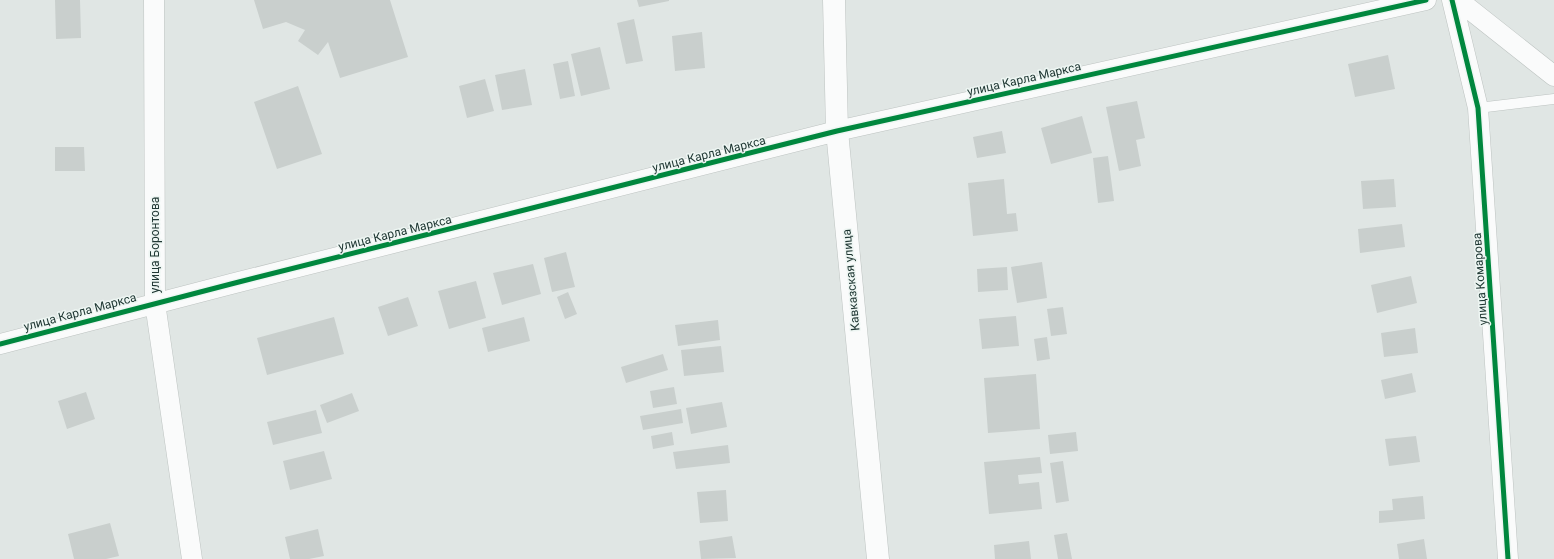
<svg xmlns="http://www.w3.org/2000/svg" width="1554" height="559" viewBox="0 0 1554 559" font-family="Roboto,sans-serif">
<style>
.building{fill:#c9cfcd}
.lines{fill:none;stroke-linecap:round;stroke-linejoin:round}
.service-casing{stroke:#bdc3c1;stroke-width:11}
.minor-casing{stroke:#bdc3c1;stroke-width:21}
.tertiary-casing{stroke:#bdc3c1;stroke-width:23}
.service{stroke:#fafbfb;stroke-width:10}
.minor{stroke:#fafbfb;stroke-width:20}
.tertiary{stroke:#fafbfb;stroke-width:22}
.cycleway-casing{stroke:#eef6f3;stroke-width:8}
.cycleway{stroke:#00873e;stroke-width:5}
.labels{text-anchor:middle;dominant-baseline:central;stroke-width:3;stroke-linejoin:round;paint-order:stroke}
.street-label{font-size:12px;fill:#203834;stroke:#eef6f3}
</style>
<rect width="100%" height="100%" fill="#e0e6e4"/>
<path class="building" d="M55 0H80L81 38 56 39Z
M254 0H390L408 57 340 78 328 42 318 55 298 41 305 30 286 22 263 29Z
M637 0H669V1L639 7Z
M634 19 643 61 626 64 617 23Z
M702 32 705 68 675 71 672 36Z
M600 47 610 89 581 96 571 54Z
M1388 55 1395 89 1355 97 1348 64Z
M568 61 575 96 560 99 553 64Z
M525 69 532 105 502 110 495 75Z
M485 79 494 111 467 118 459 86Z
M298 86 322 154 277 169 254 102Z
M1137 101 1145 138 1136 140 1141 166 1119 171 1106 107Z
M1082 116 1092 153 1051 164 1041 128Z
M1002 131 1006 153 977 158 973 137Z
M55 147H84L85 171H55Z
M1108 156 1114 201 1098 203 1093 158Z
M1004 179 1007 214 1016 213 1018 231 973 236 968 183Z
M1394 179 1396 207 1363 209 1361 181Z
M1402 224 1405 247 1360 253 1358 229Z
M566 252 575 287 552 292 544 258Z
M1042 262 1047 298 1017 303 1011 267Z
M533 264 541 294 502 305 493 273Z
M1007 267 1008 290 978 292 977 269Z
M1411 276 1417 303 1377 313 1371 285Z
M476 281 486 318 449 329 438 291Z
M568 292 577 314 565 319 557 297Z
M408 297 418 326 388 336 378 307Z
M1063 307 1067 334 1051 336 1047 309Z
M1016 316 1019 346 982 349 979 319Z
M334 317 344 354 267 375 257 338Z
M524 317 530 341 488 352 482 328Z
M718 320 720 340 678 346 675 325Z
M1415 328 1418 353 1384 357 1381 333Z
M1047 337 1050 359 1037 361 1034 339Z
M721 346 724 372 684 376 681 350Z
M663 354 668 370 626 383 621 367Z
M1412 373 1416 392 1385 399 1381 380Z
M1036 374 1040 429 988 433 984 378Z
M674 387 677 404 653 408 650 391Z
M86 392 95 419 67 429 58 401Z
M352 393 359 411 327 423 320 405Z
M722 402 727 427 691 434 686 408Z
M681 409 683 423 643 430 640 416Z
M316 410 322 433 273 445 267 422Z
M672 432 674 445 653 449 651 436Z
M1076 432 1078 451 1050 454 1048 435Z
M1416 436 1420 462 1389 466 1385 439Z
M728 445 730 463 676 469 673 452Z
M324 451 332 479 290 490 283 461Z
M1040 457 1042 473 1018 475 1019 484 1039 482 1042 509 989 514 984 462Z
M1063 461 1069 501 1056 503 1050 463Z
M726 490 728 521 700 523 697 492Z
M1423 496 1425 519 1379 523V511L1393 510 1392 499Z
M110 523 119 556 106 559H74L68 534Z
M318 529 324 556 309 559H290L285 537Z
M1067 533 1072 559H1058L1054 535Z
M732 536 736 558 701 559 699 541Z
M1424 539 1427 559H1399L1397 544Z
M1029 541 1031 559H995L994 545Z"/>
<g class="lines">
<g class="service-casing">
<path id="service" d="M1478 108 1554 99"/>
</g>
<g class="minor-casing">
<path id="minor" d="M154 0 155 303 192 559
M1452 0 1478 108 1508 559
M1458 0 1554 76
M0 344 231 284 837 131 1426 0"/>
</g>
<g class="tertiary-casing">
<path id="tertiary" d="M834 0 837 131 878 559"/>
</g>
<use href="#service" class="service"/>
<use href="#minor" class="minor"/>
<use href="#tertiary" class="tertiary"/>
<g class="cycleway-casing">
<path id="cycleway" d="M1452 0 1478 108 1508 559
M0 344 231 284 837 131 1426 0"/>
</g>
<use href="#cycleway" class="cycleway"/>
</g>
<g class="labels">
<g class="street-label">
<text transform="translate(1024 79) rotate(-13)">улица Карла Маркса</text>
<text transform="translate(709 154) rotate(-14)">улица Карла Маркса</text>
<text transform="translate(395 233) rotate(-14)">улица Карла Маркса</text>
<text transform="translate(155 245) rotate(-90)">улица Боронтова</text>
<text transform="translate(1480 279) rotate(-94)">улица Комарова</text>
<text transform="translate(851 280) rotate(-95)">Кавказская улица</text>
<text transform="translate(80 312) rotate(-15)">улица Карла Маркса</text>
</g>
</g>
</svg>
